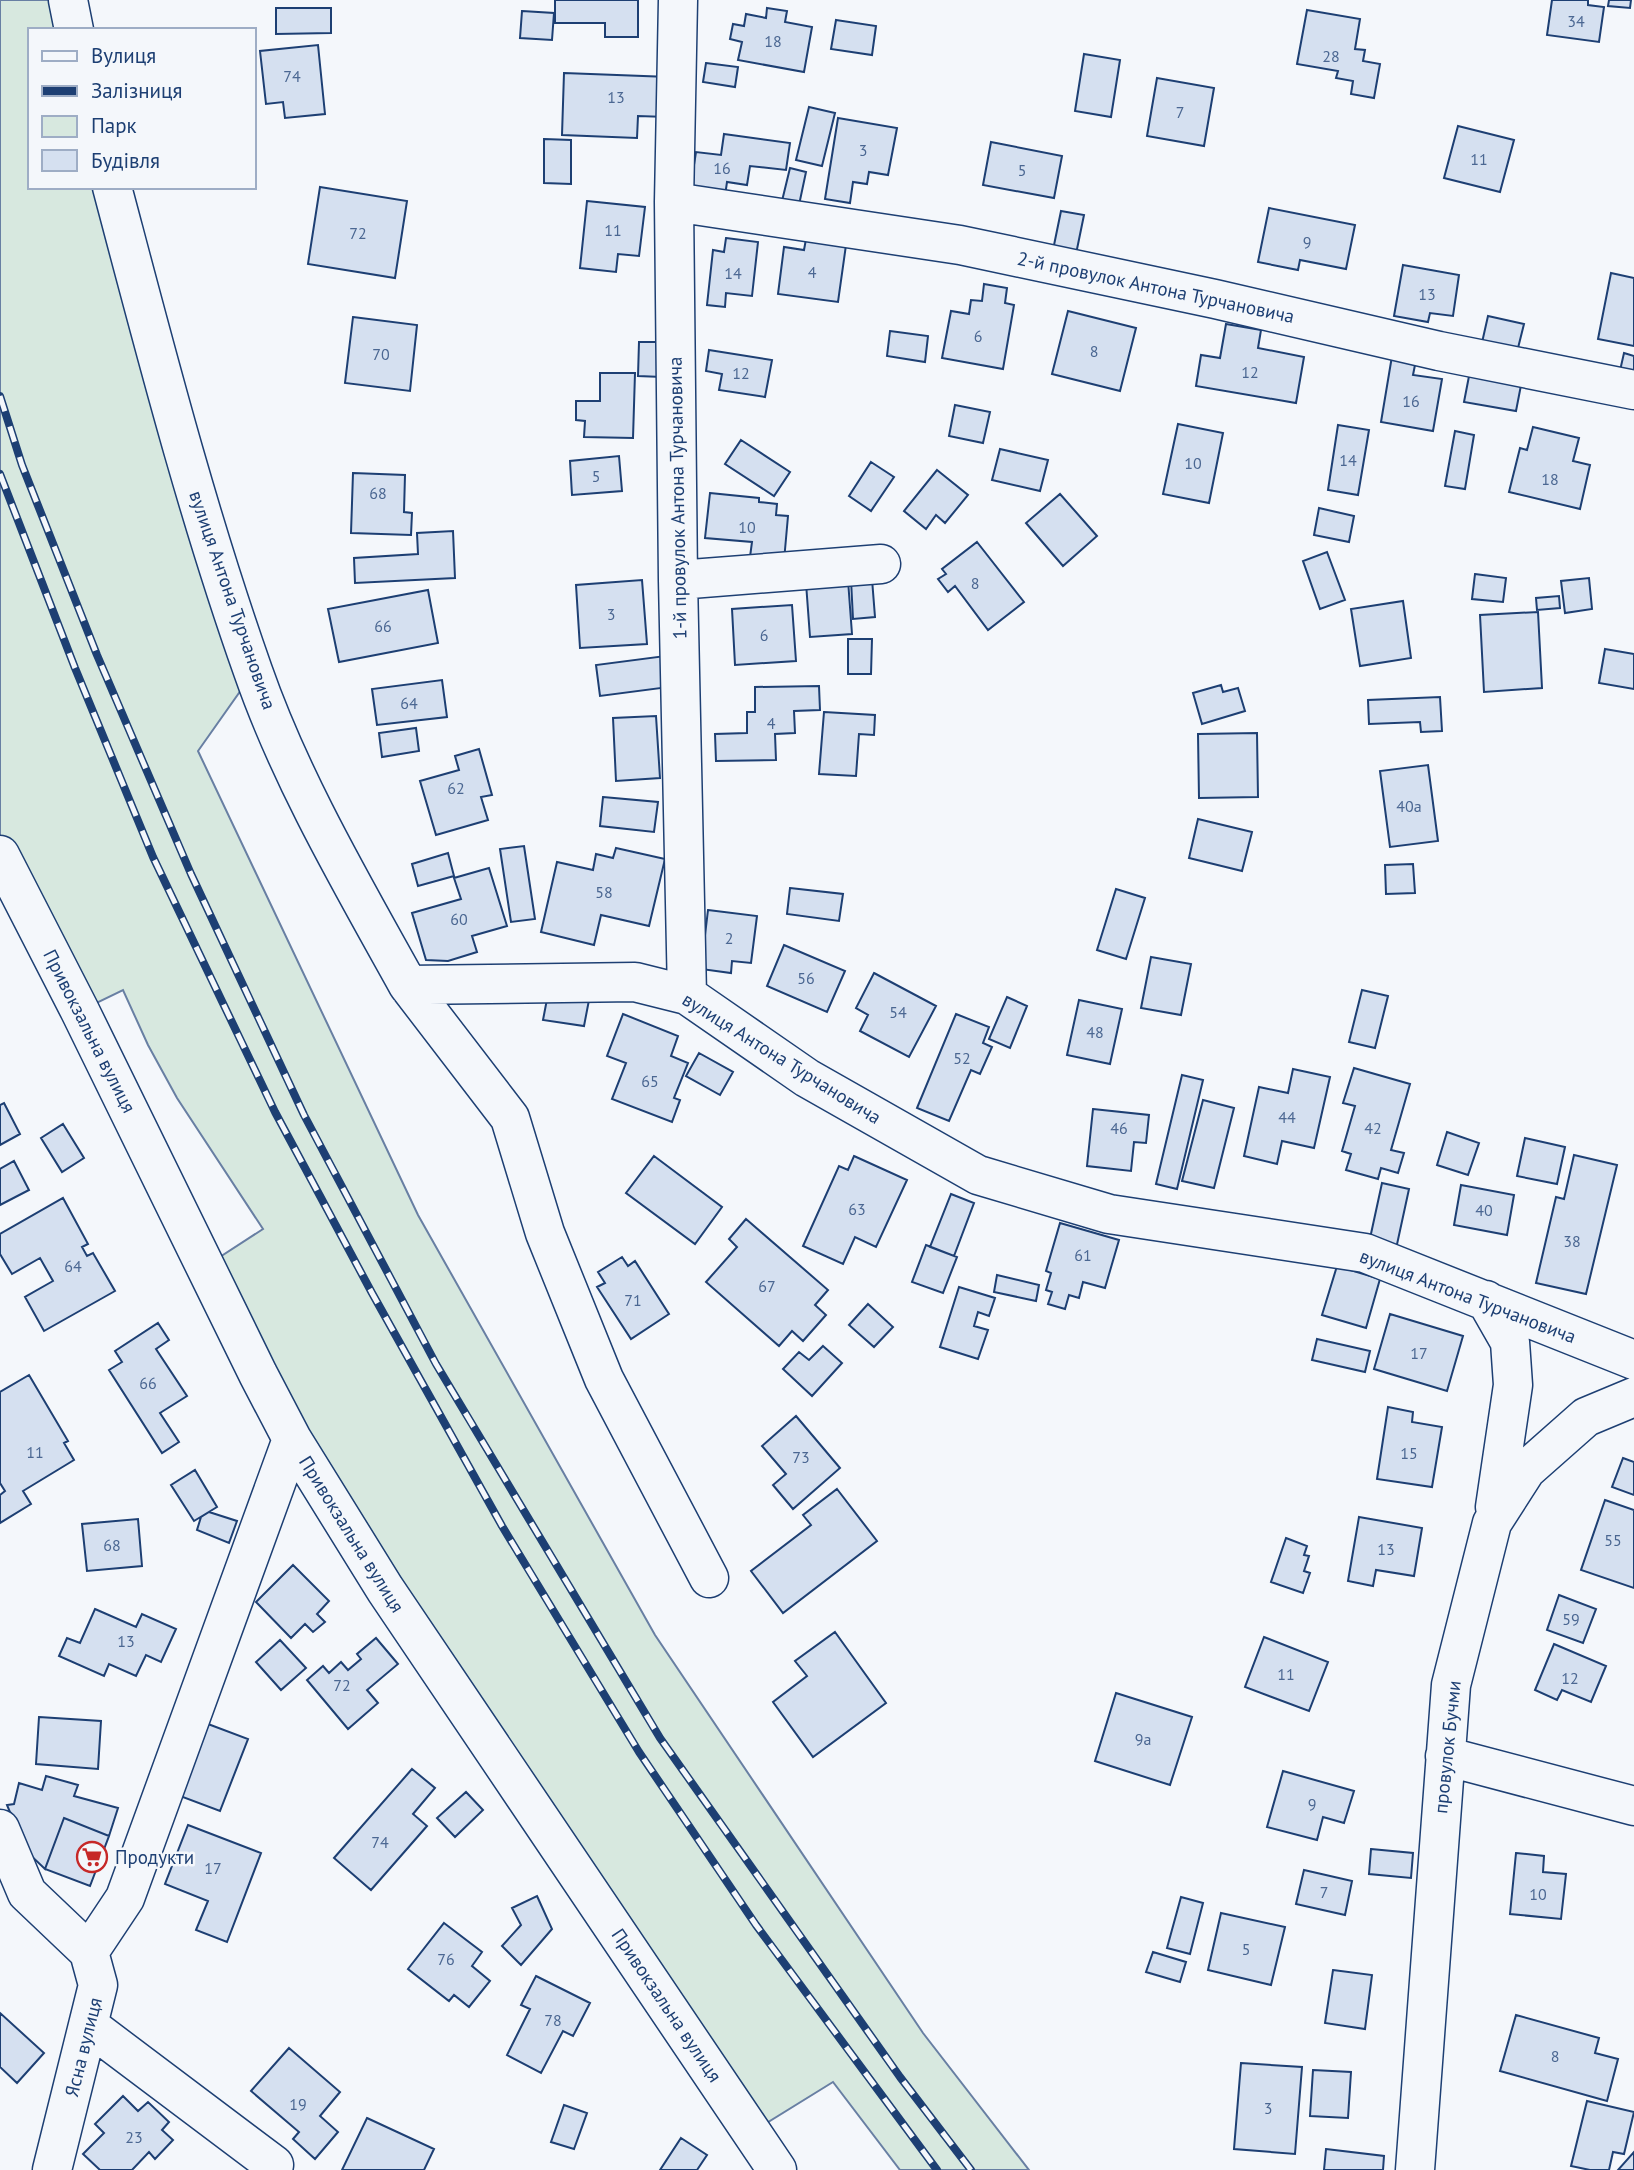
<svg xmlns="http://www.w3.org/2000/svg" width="1634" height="2170" viewBox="0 0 1634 2170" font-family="'PT Sans',sans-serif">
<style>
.green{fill:#d7e8df;stroke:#687fa3;stroke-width:2}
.building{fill:#d5e0f0;stroke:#1d3f73;stroke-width:2}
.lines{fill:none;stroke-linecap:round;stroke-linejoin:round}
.minor-casing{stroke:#1d3f73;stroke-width:41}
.minor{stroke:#f4f7fb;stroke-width:38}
.rail-casing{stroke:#1d3f73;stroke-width:8}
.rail{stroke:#f4f7fb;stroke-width:5;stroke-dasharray:16;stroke-linecap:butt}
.labels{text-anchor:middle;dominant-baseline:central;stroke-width:5;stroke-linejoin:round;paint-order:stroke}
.number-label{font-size:16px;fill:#4b6792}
.street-label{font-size:19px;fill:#1d3f73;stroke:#f4f7fb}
.poi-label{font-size:19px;fill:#1d3f73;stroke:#f4f7fb;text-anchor:start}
</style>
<rect width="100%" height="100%" fill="#f4f7fb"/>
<path class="green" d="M0 0H68L74 30H30V187H112L253 673 198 751 418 1215 655 1635 923 2033 1029 2170H900L833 2082 752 2132 385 1589 206 1266 263 1229 177 1098 148 1045 123 990 80 1011 0 855Z"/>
<path class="building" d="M555 0H638V37H605V23H555Z
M1552 0H1588V5L1604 7 1599 42 1547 35Z
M1609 0H1631L1630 8 1608 6Z
M276 8H331V33L276 34Z
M767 8 787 11 785 22 812 27 804 72 738 60 742 42 730 39 733 24 744 26 746 14 766 18Z
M1307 10 1360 19 1355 49 1365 50 1363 61 1380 64 1374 98 1351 94 1353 81 1336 78 1338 71 1297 64Z
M522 11 554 13 552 40 520 38Z
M836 20 876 26 872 55 831 49Z
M318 45 325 114 285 118 283 102 266 104 260 51Z
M1084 54 1120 60 1111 117 1075 111Z
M706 63 738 67 735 87 703 82Z
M564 73 669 77 667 117 638 116 637 138 562 135Z
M1157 78 1214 88 1204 146 1147 136Z
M809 107 835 113 822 166 796 160Z
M838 118 897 128 888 175 869 172 867 184 853 182 850 203 825 199Z
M1458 126 1514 140 1500 192 1444 178Z
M724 134 790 143 786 170 750 166 747 185 727 182 724 203 714 202 691 184 696 152 721 155Z
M544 139 571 140V184L544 183Z
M991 142 1062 156 1054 198 983 185Z
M790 168 806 172 799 205 782 201Z
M320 187 407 201 395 278 308 264Z
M587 201 645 207 639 256 618 254 616 272 580 268Z
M1269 208 1355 225 1346 269 1300 260 1298 270 1258 262Z
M1061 211 1084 215 1076 254 1053 250Z
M726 238 758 242 752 296 726 293 725 307 707 305 713 250 724 252Z
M806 239 846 245 838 302 778 294 784 247 804 250Z
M1403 265 1459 275 1453 316 1430 313 1428 322 1394 316Z
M1611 273 1634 278V346L1598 339Z
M984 284 1007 288 1005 303 1014 305 1003 369 942 358 951 311 969 314 971 300 982 301Z
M1068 311 1136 328 1120 391 1052 374Z
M1488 316 1524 324 1516 356 1481 347Z
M353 317 417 325 410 391 345 383Z
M1226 324 1261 330 1258 348 1304 357 1296 403 1196 386 1201 355 1220 358Z
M890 331 928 336 925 362 887 356Z
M639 342H663L662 377 638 376Z
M709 350 772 360 765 397 719 390 722 374 706 371Z
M1624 353 1634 356V379L1619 375Z
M1392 356 1416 360 1413 375 1442 379 1433 431 1381 422Z
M1470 371 1522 380 1516 411 1464 402Z
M600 373H635L633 438 584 437 585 421 576 420V401H600Z
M955 405 990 412 983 443 949 436Z
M1178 424 1223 433 1209 503 1163 494Z
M1338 425 1369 430 1358 495 1328 490Z
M1533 427 1579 438 1573 461 1590 465 1580 509 1509 492 1520 448 1527 450Z
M1455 431 1474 435 1465 489 1445 486Z
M741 440 790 472 774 496 725 464Z
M1000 449 1048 460 1040 491 992 480Z
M619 456 622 491 572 495 570 461Z
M871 462 894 477 871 511 849 496Z
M937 470 968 495 945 523 936 515 926 529 904 511Z
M353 473 405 475 404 512 412 513 411 535 351 533Z
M710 493 759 498V502L777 504 776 515 788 516 784 561 750 557 752 542 705 538Z
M1060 494 1097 536 1063 566 1026 523Z
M1319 508 1354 516 1349 542 1314 535Z
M453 531 455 578 355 583 354 558 418 554 417 533Z
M977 542 1024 602 988 630 955 586 948 592 938 579 946 574 942 569Z
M1327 552 1345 600 1320 609 1303 561Z
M1475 574 1506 578 1503 602 1472 599Z
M1589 578 1592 609 1565 613 1561 581Z
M872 579 875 617 853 619 851 580Z
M642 580 647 644 580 648 576 585Z
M848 580 852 634 810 637 806 583Z
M428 590 438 643 339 662 328 609Z
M1559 596 1560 608 1537 610 1536 598Z
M1403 601 1411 658 1360 666 1351 609Z
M792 605 796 661 735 665 732 609Z
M1538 612 1542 688 1484 692 1480 615Z
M848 639H872L871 674H848Z
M1605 649 1634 654V689L1599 683Z
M665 656 669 687 600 696 596 665Z
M442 680 447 717 377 725 372 689Z
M1221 685 1223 692 1238 688 1245 711 1202 724 1193 693Z
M819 686 820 710 794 711 795 733 775 734 776 760 716 761 715 734 747 733V712H755V687Z
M1440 697 1442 731 1421 732 1420 722 1369 724 1368 700Z
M824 712 875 715 874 735 859 734 856 776 819 774Z
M656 716 660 778 616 781 613 718Z
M416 728 419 751 382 757 379 733Z
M1257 733 1258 797 1199 798 1198 734Z
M479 749 492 795 481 797 488 820 436 835 420 781 459 770 455 756Z
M1428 765 1438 841 1390 847 1380 771Z
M603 797 658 802 654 832 600 826Z
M1198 819 1252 832 1242 871 1189 858Z
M524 846 535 919 511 922 500 849Z
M616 848 665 859 649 926 601 915 594 945 541 932 557 862 593 870 596 854 613 858Z
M448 853 454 876 418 886 412 864Z
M1413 864 1415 893 1386 894 1385 865Z
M489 868 507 926 472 936 477 952 448 961 426 960 412 913 461 899 454 878Z
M790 888 843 894 839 921 787 914Z
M1116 889 1145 898 1126 959 1097 950Z
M708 910 757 916 751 963 732 961 731 973 701 969Z
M784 945 845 971 827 1012 767 986Z
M1151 957 1191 964 1181 1015 1141 1008Z
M874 973 936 1006 909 1057 860 1031 868 1015 856 1008Z
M1362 990 1388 996 1375 1048 1349 1042Z
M548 994 589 1000 584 1026 543 1020Z
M1007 997 1027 1006 1010 1048 989 1039Z
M1079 1000 1122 1009 1110 1064 1067 1055Z
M623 1014 678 1036 671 1056 688 1063 674 1098 680 1100 672 1122 612 1099 626 1063 607 1056Z
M956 1014 989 1027 983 1043 992 1047 980 1074 971 1070 949 1121 917 1108Z
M699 1053 733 1072 720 1095 686 1076Z
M1354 1068 1410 1084 1391 1150 1404 1153 1398 1173 1381 1168 1378 1179 1346 1170 1351 1154 1342 1151 1355 1106 1343 1103Z
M1293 1069 1330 1077 1314 1148 1282 1141 1277 1164 1244 1156 1259 1087 1288 1093Z
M1182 1075 1203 1080 1177 1189 1156 1184Z
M1203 1100 1234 1108 1214 1188 1182 1181Z
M4 1103 20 1134 0 1145V1105Z
M1093 1109 1149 1115 1146 1143 1134 1142 1131 1171 1087 1166Z
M63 1124 84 1158 62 1172 41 1138Z
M1447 1132 1479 1143 1468 1175 1437 1165Z
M1525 1138 1565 1147 1557 1184 1517 1176Z
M1574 1155 1617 1165 1586 1294 1536 1283 1556 1197 1564 1199Z
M654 1156 722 1207 695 1244 626 1193Z
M854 1156 907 1180 876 1247 855 1237 843 1264 803 1246 839 1166 848 1170Z
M14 1161 29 1190 0 1205V1169Z
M1382 1183 1409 1189 1396 1249 1369 1243Z
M1461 1185 1514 1195 1507 1235 1454 1225Z
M951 1194 974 1203 954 1256 930 1247Z
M63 1198 88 1244 82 1247 87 1256 93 1253 115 1291 44 1331 25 1297 53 1281 40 1258 12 1274 0 1254V1234Z
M746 1219 828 1290 815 1305 826 1315 803 1341 792 1331 779 1346 706 1282 737 1247 729 1239Z
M1060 1223 1119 1240 1105 1288 1083 1282 1079 1298 1069 1295 1065 1309 1048 1304 1052 1292 1046 1290 1051 1273 1046 1271Z
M926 1245 957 1257 943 1293 912 1282Z
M622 1257 628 1266 635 1261 669 1314 631 1339 597 1287 605 1283 598 1272Z
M1337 1266 1380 1279 1366 1328 1322 1315Z
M997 1275 1039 1285 1036 1301 994 1292Z
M959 1287 995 1298 989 1316 978 1312 974 1326 988 1330 978 1359 940 1347Z
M868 1304 893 1327 874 1347 849 1325Z
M1390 1314 1463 1336 1447 1391 1374 1369Z
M158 1323 169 1340 156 1349 187 1396 160 1413 179 1442 162 1453 109 1370 122 1362 115 1351Z
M1317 1339 1370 1351 1365 1372 1312 1360Z
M823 1346 842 1363 812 1396 783 1369 799 1352 809 1360Z
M29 1375 68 1441 64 1443 74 1460 23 1491 31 1504 0 1523V1495L5 1491 0 1483V1392Z
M1388 1407 1413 1412 1412 1422 1442 1427 1432 1487 1377 1479Z
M796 1416 840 1468 793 1509 773 1485 786 1474 762 1446Z
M1623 1458 1634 1462V1495L1612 1487Z
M195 1470 217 1507 194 1521 171 1485Z
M837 1489 877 1541 783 1613 751 1571 811 1525 803 1515Z
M1605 1500 1634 1510V1588L1581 1570Z
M209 1512 237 1521 229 1543 197 1530 201 1517Z
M1359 1517 1422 1528 1414 1576 1376 1570 1373 1586 1348 1581Z
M138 1519 142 1566 87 1571 82 1524Z
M1286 1538 1307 1546 1304 1555 1309 1556 1304 1571 1310 1573 1303 1593 1271 1582Z
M293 1565 329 1601 317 1614 325 1622 313 1632 305 1624 291 1638 256 1602Z
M1559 1595 1596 1609 1583 1643 1547 1630Z
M95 1609 136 1627 142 1614 176 1629 161 1662 146 1655 136 1676 109 1664 104 1676 59 1656 67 1638 80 1643Z
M835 1632 886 1703 813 1757 773 1702 807 1676 795 1661Z
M1264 1637 1328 1662 1309 1711 1245 1687Z
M376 1638 398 1664 367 1690 378 1703 348 1729 307 1680 323 1666 329 1673 341 1662 348 1670 361 1659 357 1654Z
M280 1640 306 1668 281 1690 256 1662Z
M1554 1644 1606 1666 1591 1702 1562 1690 1557 1700 1535 1690Z
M1116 1693 1192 1717 1170 1785 1095 1761Z
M39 1717 101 1721 98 1769 36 1764Z
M208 1724 248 1739 220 1811 180 1796Z
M412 1769 435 1788 413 1814 427 1826 371 1890 334 1858Z
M1283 1771 1354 1791 1344 1823 1323 1817 1317 1840 1267 1827Z
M46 1776 78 1785 74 1796 118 1808 109 1836 64 1818 45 1869 26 1851 7 1805 14 1804 19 1783 42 1790Z
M466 1792 483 1810 455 1837 437 1818Z
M64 1818 109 1836 90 1886 45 1869Z
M188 1825 261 1853 227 1942 196 1930 208 1901 165 1884Z
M1371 1849 1413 1853 1411 1878 1369 1874Z
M1516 1853 1544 1856 1543 1872 1566 1874 1561 1919 1510 1914Z
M1304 1870 1352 1881 1345 1915 1296 1904Z
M537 1896 552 1929 521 1965 502 1946 521 1925 512 1908Z
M1181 1897 1203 1903 1190 1954 1167 1948Z
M1221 1913 1285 1927 1271 1985 1208 1970Z
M444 1923 482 1952 472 1966 490 1981 469 2007 454 1995 449 2001 408 1969Z
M1153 1952 1186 1962 1180 1982 1146 1972Z
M1333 1970 1372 1975 1365 2029 1325 2023Z
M536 1976 590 2003 573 2036 563 2031 541 2073 507 2055 530 2009 521 2005Z
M0 2013 44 2053 17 2083 0 2067Z
M1516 2015 1599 2038 1595 2053 1618 2059 1607 2101 1500 2071Z
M289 2048 340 2092 320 2116 338 2132 315 2159 293 2139 299 2132 251 2091Z
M1241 2063 1302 2067 1295 2154 1234 2149Z
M1313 2070 1351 2072 1348 2118 1310 2116Z
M123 2096 138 2111 148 2102 169 2122 162 2130 173 2140 155 2159 149 2152 132 2170H100L83 2154 104 2133 95 2124Z
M1587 2101 1634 2112 1624 2154 1613 2152 1609 2170H1590L1571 2166Z
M564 2105 587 2113 574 2149 551 2142Z
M367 2118 434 2149 424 2170H342Z
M681 2138 707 2155 697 2170H660Z
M1326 2149 1384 2156 1383 2170H1324Z
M1634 2152V2170H1618Z"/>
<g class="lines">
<g class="minor-casing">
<path id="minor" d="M68 0 74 30
M678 0 674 202 678 580 687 995
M112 187C155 349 197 513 253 671 291 780 352 884 408 985L635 982 687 995 807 1078 978 1175 1109 1214 1365 1253 1634 1360
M674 202 960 245 1215 299 1439 351 1634 390
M678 580 881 564
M0 855 80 1011 258 1374 292 1439 385 1589 777 2170
M408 985 510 1118 545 1233 604 1379 709 1578
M1486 1300 1510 1342 1513 1385 1495 1507
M1445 1756 1634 1806
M0 1829 27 1893 89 1952 98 1985 52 2170
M89 1952 125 1898 292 1439
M88 2025 274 2165
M1415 2170 1451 1685 1492 1523 1526 1470 1586 1417 1634 1397"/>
</g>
<use href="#minor" class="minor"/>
<g class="rail-casing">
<path id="rail" d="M0 396 22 465 97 655 191 874 304 1115 436 1364 660 1738 900 2077 971 2170
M0 474 75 668 153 857 275 1112 372 1293 502 1526 639 1752 756 1925 937 2170"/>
</g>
<use href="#rail" class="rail"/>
</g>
<defs>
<g id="supermarket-ring" transform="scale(1.575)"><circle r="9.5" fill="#f4f7fb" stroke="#c62828" stroke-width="1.5"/><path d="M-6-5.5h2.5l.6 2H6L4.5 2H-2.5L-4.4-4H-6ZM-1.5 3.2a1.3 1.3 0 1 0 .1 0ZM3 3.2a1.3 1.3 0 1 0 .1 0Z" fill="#c62828"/></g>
</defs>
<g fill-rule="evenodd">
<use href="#supermarket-ring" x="92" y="1857"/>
</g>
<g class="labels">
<g class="number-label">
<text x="1576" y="21">34</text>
<text x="773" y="41">18</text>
<text x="1331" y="56">28</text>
<text x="292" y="76">74</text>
<text x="616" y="97">13</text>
<text x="1180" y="112">7</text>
<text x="863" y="150">3</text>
<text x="1479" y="159">11</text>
<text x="722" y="168">16</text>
<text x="1022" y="170">5</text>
<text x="613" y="230">11</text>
<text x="358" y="233">72</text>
<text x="1307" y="242">9</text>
<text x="812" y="272">4</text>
<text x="733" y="273">14</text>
<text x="1427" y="294">13</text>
<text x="978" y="336">6</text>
<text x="1094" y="351">8</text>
<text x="381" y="354">70</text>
<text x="1250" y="372">12</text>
<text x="741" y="373">12</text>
<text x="1411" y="401">16</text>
<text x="1348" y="460">14</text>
<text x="1193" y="463">10</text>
<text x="596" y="476">5</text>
<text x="1550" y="479">18</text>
<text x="378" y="493">68</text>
<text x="747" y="527">10</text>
<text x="975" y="583">8</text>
<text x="611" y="614">3</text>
<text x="383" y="626">66</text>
<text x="764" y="635">6</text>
<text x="409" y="703">64</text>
<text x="771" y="723">4</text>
<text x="456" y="788">62</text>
<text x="1409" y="806">40а</text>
<text x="604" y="892">58</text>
<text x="459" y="919">60</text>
<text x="729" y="938">2</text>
<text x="806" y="978">56</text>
<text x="898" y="1012">54</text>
<text x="1095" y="1032">48</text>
<text x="962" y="1058">52</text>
<text x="650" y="1081">65</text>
<text x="1287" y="1117">44</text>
<text x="1119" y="1128">46</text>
<text x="1373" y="1128">42</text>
<text x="857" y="1209">63</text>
<text x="1484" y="1210">40</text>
<text x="1572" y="1241">38</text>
<text x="1083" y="1255">61</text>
<text x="73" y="1266">64</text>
<text x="767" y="1286">67</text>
<text x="633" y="1300">71</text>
<text x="1419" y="1353">17</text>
<text x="148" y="1383">66</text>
<text x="35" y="1452">11</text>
<text x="1409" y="1453">15</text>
<text x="801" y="1457">73</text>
<text x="1613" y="1540">55</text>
<text x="112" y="1545">68</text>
<text x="1386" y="1549">13</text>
<text x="1571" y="1619">59</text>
<text x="126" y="1641">13</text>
<text x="1286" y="1674">11</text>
<text x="1570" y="1678">12</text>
<text x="342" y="1685">72</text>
<text x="1143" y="1739">9а</text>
<text x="1312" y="1804">9</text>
<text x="380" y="1842">74</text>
<text x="213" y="1868">17</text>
<text x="1324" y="1892">7</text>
<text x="1538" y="1894">10</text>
<text x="1246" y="1949">5</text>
<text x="446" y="1959">76</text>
<text x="553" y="2020">78</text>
<text x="1555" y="2056">8</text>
<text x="298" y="2104">19</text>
<text x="1268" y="2108">3</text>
<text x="134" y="2137">23</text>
</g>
<g class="street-label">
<text transform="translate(1156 287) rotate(12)">2-й провулок Антона Турчановича</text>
<text transform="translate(677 498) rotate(-91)">1-й провулок Антона Турчановича</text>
<text transform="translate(233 600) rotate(71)">вулиця Антона Турчановича</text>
<text transform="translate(90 1031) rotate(63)">Привокзальна вулиця</text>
<text transform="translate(782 1058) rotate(32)">вулиця Антона Турчановича</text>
<text transform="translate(1468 1296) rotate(21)">вулиця Антона Турчановича</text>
<text transform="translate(352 1534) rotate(58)">Привокзальна вулиця</text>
<text transform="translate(1447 1747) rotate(-84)">провулок Бучми</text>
<text transform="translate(667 2005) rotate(56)">Привокзальна вулиця</text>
<text transform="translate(83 2047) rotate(-76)">Ясна вулиця</text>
</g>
<g class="poi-label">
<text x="115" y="1857">Продукти</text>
</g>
</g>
<rect x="28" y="28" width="228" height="161" fill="#f4f7fb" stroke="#9eadc5" stroke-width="2"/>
<rect x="42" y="51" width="35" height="10" fill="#f4f7fb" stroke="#9eadc5" stroke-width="2"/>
<text x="91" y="63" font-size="21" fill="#1d3f73">Вулиця</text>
<rect x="42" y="86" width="35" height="10" fill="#1d3f73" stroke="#9eadc5" stroke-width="2"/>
<text x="91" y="98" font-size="21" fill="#1d3f73">Залізниця</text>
<rect x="42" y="116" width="35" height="21" fill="#d7e8df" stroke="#9eadc5" stroke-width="2"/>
<text x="91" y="133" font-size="21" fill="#1d3f73">Парк</text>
<rect x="42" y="150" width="35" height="21" fill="#d5e0f0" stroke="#9eadc5" stroke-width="2"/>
<text x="91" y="168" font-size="21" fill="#1d3f73">Будівля</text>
</svg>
